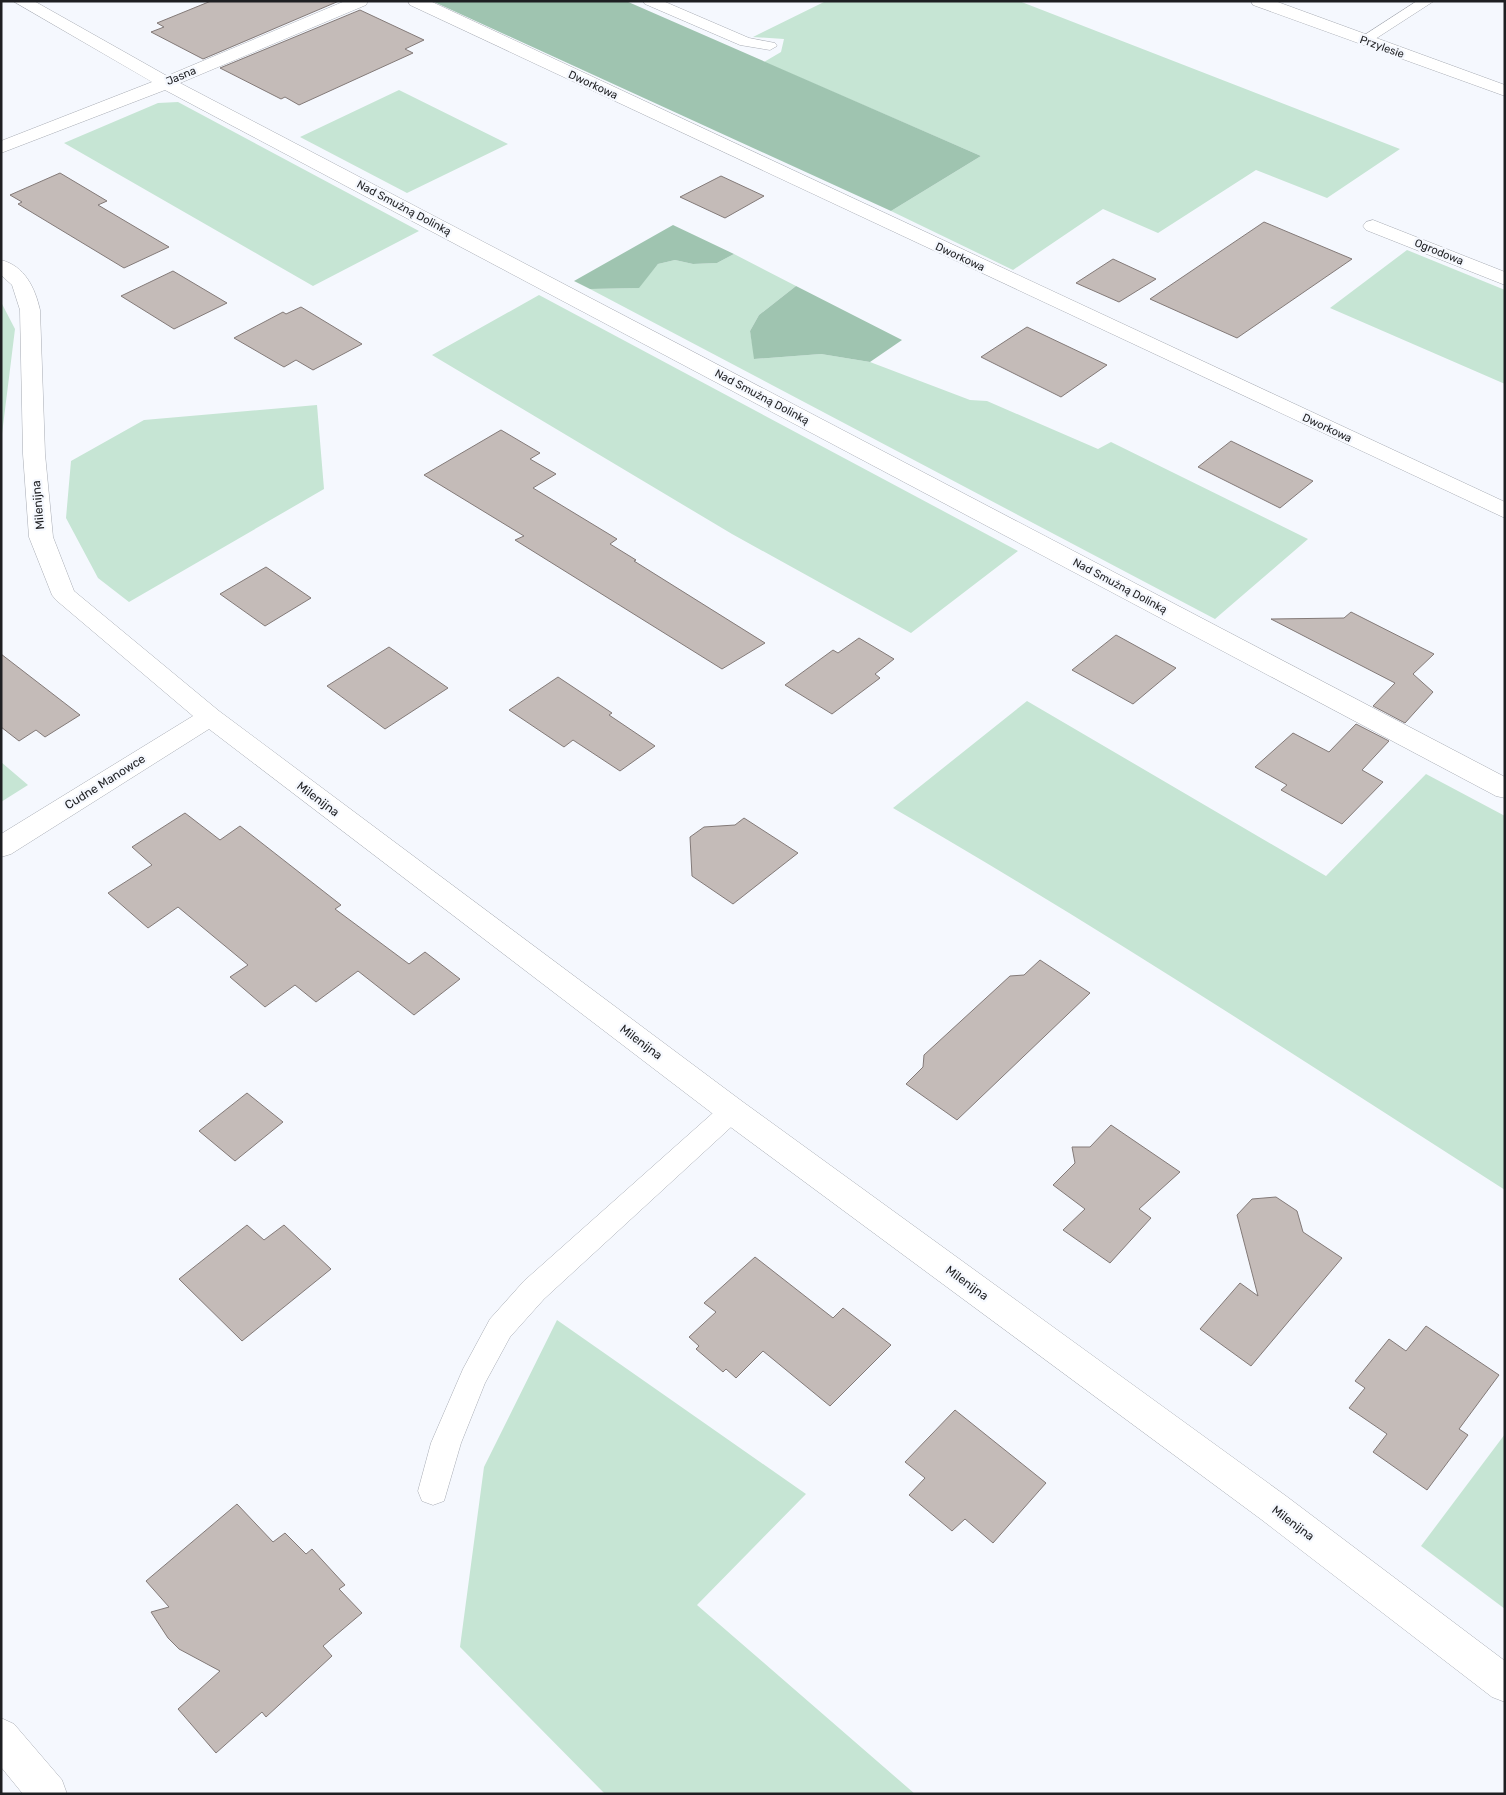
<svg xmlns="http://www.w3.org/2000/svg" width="1506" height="1795" viewBox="0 0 1506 1795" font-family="Rubik,sans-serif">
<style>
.green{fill:#c6e5d4}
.forest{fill:#9fc4b0}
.building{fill:#c4bbb8;stroke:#837a78}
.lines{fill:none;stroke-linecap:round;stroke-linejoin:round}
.lane-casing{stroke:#a8acb4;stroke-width:1}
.street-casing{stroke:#a8acb4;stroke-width:1}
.lane{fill:#fff;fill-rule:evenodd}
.street{fill:#fff;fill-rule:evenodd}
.labels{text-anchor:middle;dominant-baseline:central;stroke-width:4.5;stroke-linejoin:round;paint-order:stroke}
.far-street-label{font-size:11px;fill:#1e1f22;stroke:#f5f8fe}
.street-label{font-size:12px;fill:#1e1f22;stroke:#f5f8fe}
</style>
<rect width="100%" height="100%" fill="#f5f8fe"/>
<path class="green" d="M826 1H1019L1400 149 1327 198 1256 170 1158 233 1103 209 1013 270 891 211 981 156 764 62 781 52 784 39 753 37Z
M399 90 508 144 407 193 300 137Z
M178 102 419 231 313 286 64 143 158 103Z
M1407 250 1505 290V384L1330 308Z
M734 254 796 286 759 315 750 331 755 359 821 354 870 362 970 400 987 401 1098 449 1111 442 1308 539 1215 619 590 289 638 288 658 264 675 260 693 264 717 263Z
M539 295 1018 551 911 633 732 534 432 355Z
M1 302 15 329 1 442Z
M317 405 324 489 129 602 98 578 66 518 71 461 144 420Z
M1027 701 1326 876 1426 774 1505 816V1190C1302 1060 1101 928 893 808Z
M1 762 28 785 1 802Z
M557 1320 806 1494 697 1605 915 1794H605L460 1647 484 1467Z
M1505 1434V1609L1421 1546Z"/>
<path class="forest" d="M432 1H626L981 156 891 211Z
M673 225 734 254 717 263 693 264 675 260 658 264 639 288 590 289 574 281Z
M796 286 902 340 870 362 821 354 754 359 750 331 759 315Z"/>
<path class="building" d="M211 1H339L203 59 151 32 164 27 157 23Z
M360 10 424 40 405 49 413 53 299 105 285 97 281 99 220 68Z
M60 173 107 201 98 205 169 247 124 268 18 204 22 202 10 195Z
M721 176 764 196 725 218 680 197Z
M1264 222 1352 259 1237 338 1150 299Z
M1113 259 1156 279 1119 302 1076 283Z
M173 271 227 303 174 329 121 296Z
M301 307 362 344 313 370 296 360 284 367 234 338 283 312 286 314Z
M1027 327 1107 365 1061 397 981 357Z
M501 430 540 453 530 459 556 474 533 488 617 539 610 544 636 560 634 561 765 643 722 669 515 540 524 536 424 475Z
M1231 441 1313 481 1280 508 1198 467Z
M266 567 311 598 265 626 220 594Z
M1351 612 1434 654 1413 674 1433 692 1405 723 1373 706 1395 683 1271 619 1344 618Z
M1116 635 1176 668 1133 704 1072 670Z
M859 638 894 659 875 674 880 678 832 714 785 685 833 650 838 653Z
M389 647 448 688 385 729 327 686Z
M1 654 80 715 45 737 36 730 19 741 1 727Z
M558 677 612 713 609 715 655 746 620 771 573 740 564 747 509 710Z
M1356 724 1389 741 1362 770 1383 782 1342 824 1281 790 1287 785 1255 767 1293 733 1329 752Z
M185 813 220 840 240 826 341 905 335 909 409 964 425 952 460 979 414 1015 358 971 316 1002 295 985 265 1007 230 977 248 965 178 907 148 928 108 893 152 865 132 847Z
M744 818 798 853 733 904 692 876 690 837 704 827 735 825Z
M1040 960 1090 993 957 1120 906 1084 923 1067 924 1055 1010 976 1024 975Z
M247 1093 283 1122 235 1161 199 1131Z
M1111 1125 1180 1172 1139 1209 1151 1218 1110 1263 1063 1230 1085 1209 1053 1185 1075 1163 1072 1147H1090Z
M1276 1197 1297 1211 1303 1232 1342 1258 1251 1366 1200 1329 1240 1283 1258 1296 1237 1215 1252 1199Z
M247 1225 264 1240 284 1225 331 1269 242 1341 179 1279Z
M755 1257 833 1318 843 1308 891 1345 830 1406 763 1351 736 1378 726 1369 723 1372 696 1349 699 1346 689 1337 716 1312 704 1303Z
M1426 1326 1499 1375 1459 1429 1468 1435 1427 1490 1373 1452 1387 1434 1349 1408 1365 1388 1355 1381 1389 1339 1406 1351Z
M955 1410 1046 1483 993 1543 965 1519 952 1531 909 1495 925 1478 905 1462Z
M237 1504 273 1542 285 1533 306 1554 312 1549 345 1585 339 1589 362 1613 323 1646 332 1656 266 1717 262 1712 216 1753 178 1709 220 1671 179 1649 168 1638 151 1612 169 1607 146 1581Z"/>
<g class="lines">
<g class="lane-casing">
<path id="lane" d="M643 1H663L749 38 775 43 777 46 770 50 740 45 645 4Z
M1417 1H1434L1369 43H1359L1357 40Z
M732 1100 741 1104 745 1111 741 1118 544 1299 510 1337 485 1383 461 1443 444 1501 433 1505 422 1501 418 1491 431 1443 463 1369 490 1319 524 1281 723 1104Z"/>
</g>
<g class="street-casing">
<path id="street" d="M13 1H34L167 76 345 1H368L366 5 180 83 1505 777V798L1496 796 165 90 1 153V141L152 82Z
M408 1H430L1505 502V518L410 5Z
M1251 1H1275L1505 85V96L1253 5Z
M1373 220 1505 272V285L1366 230 1363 226 1366 222Z
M1 260C25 266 35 288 40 310L45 454 53 537 74 591 219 711 743 1102 1286 1496 1505 1661V1702L1492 1697 1262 1520 721 1120 209 729 11 854 1 857V834L193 716 56 600 52 595 29 537 23 454 20 310 12 285 1 275Z
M1 1718 14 1724 62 1780 67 1794H23L1 1767Z"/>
</g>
<use href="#lane" class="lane"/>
<use href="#street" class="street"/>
</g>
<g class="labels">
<g class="far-street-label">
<text transform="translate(1382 47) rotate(20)">Przylesie</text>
<text transform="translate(181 76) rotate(-23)">Jasna</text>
<text transform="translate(593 85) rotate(25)">Dworkowa</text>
<text transform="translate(404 208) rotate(28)">Nad Smużną Dolinką</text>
<text transform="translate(1439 252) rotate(22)">Ogrodowa</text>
<text transform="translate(960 257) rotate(25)">Dworkowa</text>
<text transform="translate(762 397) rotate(28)">Nad Smużną Dolinką</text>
<text transform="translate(1327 428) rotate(25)">Dworkowa</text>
<text transform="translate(1120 586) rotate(28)">Nad Smużną Dolinką</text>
</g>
<g class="street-label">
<text transform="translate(38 505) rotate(-95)">Milenijna</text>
<text transform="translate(105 782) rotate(-32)">Cudne Manowce</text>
<text transform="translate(318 799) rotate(37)">Milenijna</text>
<text transform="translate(641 1042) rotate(37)">Milenijna</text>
<text transform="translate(967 1283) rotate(36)">Milenijna</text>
<text transform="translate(1293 1523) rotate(37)">Milenijna</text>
</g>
</g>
<rect width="1506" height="1795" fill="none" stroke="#1e1f22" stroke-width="5"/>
</svg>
